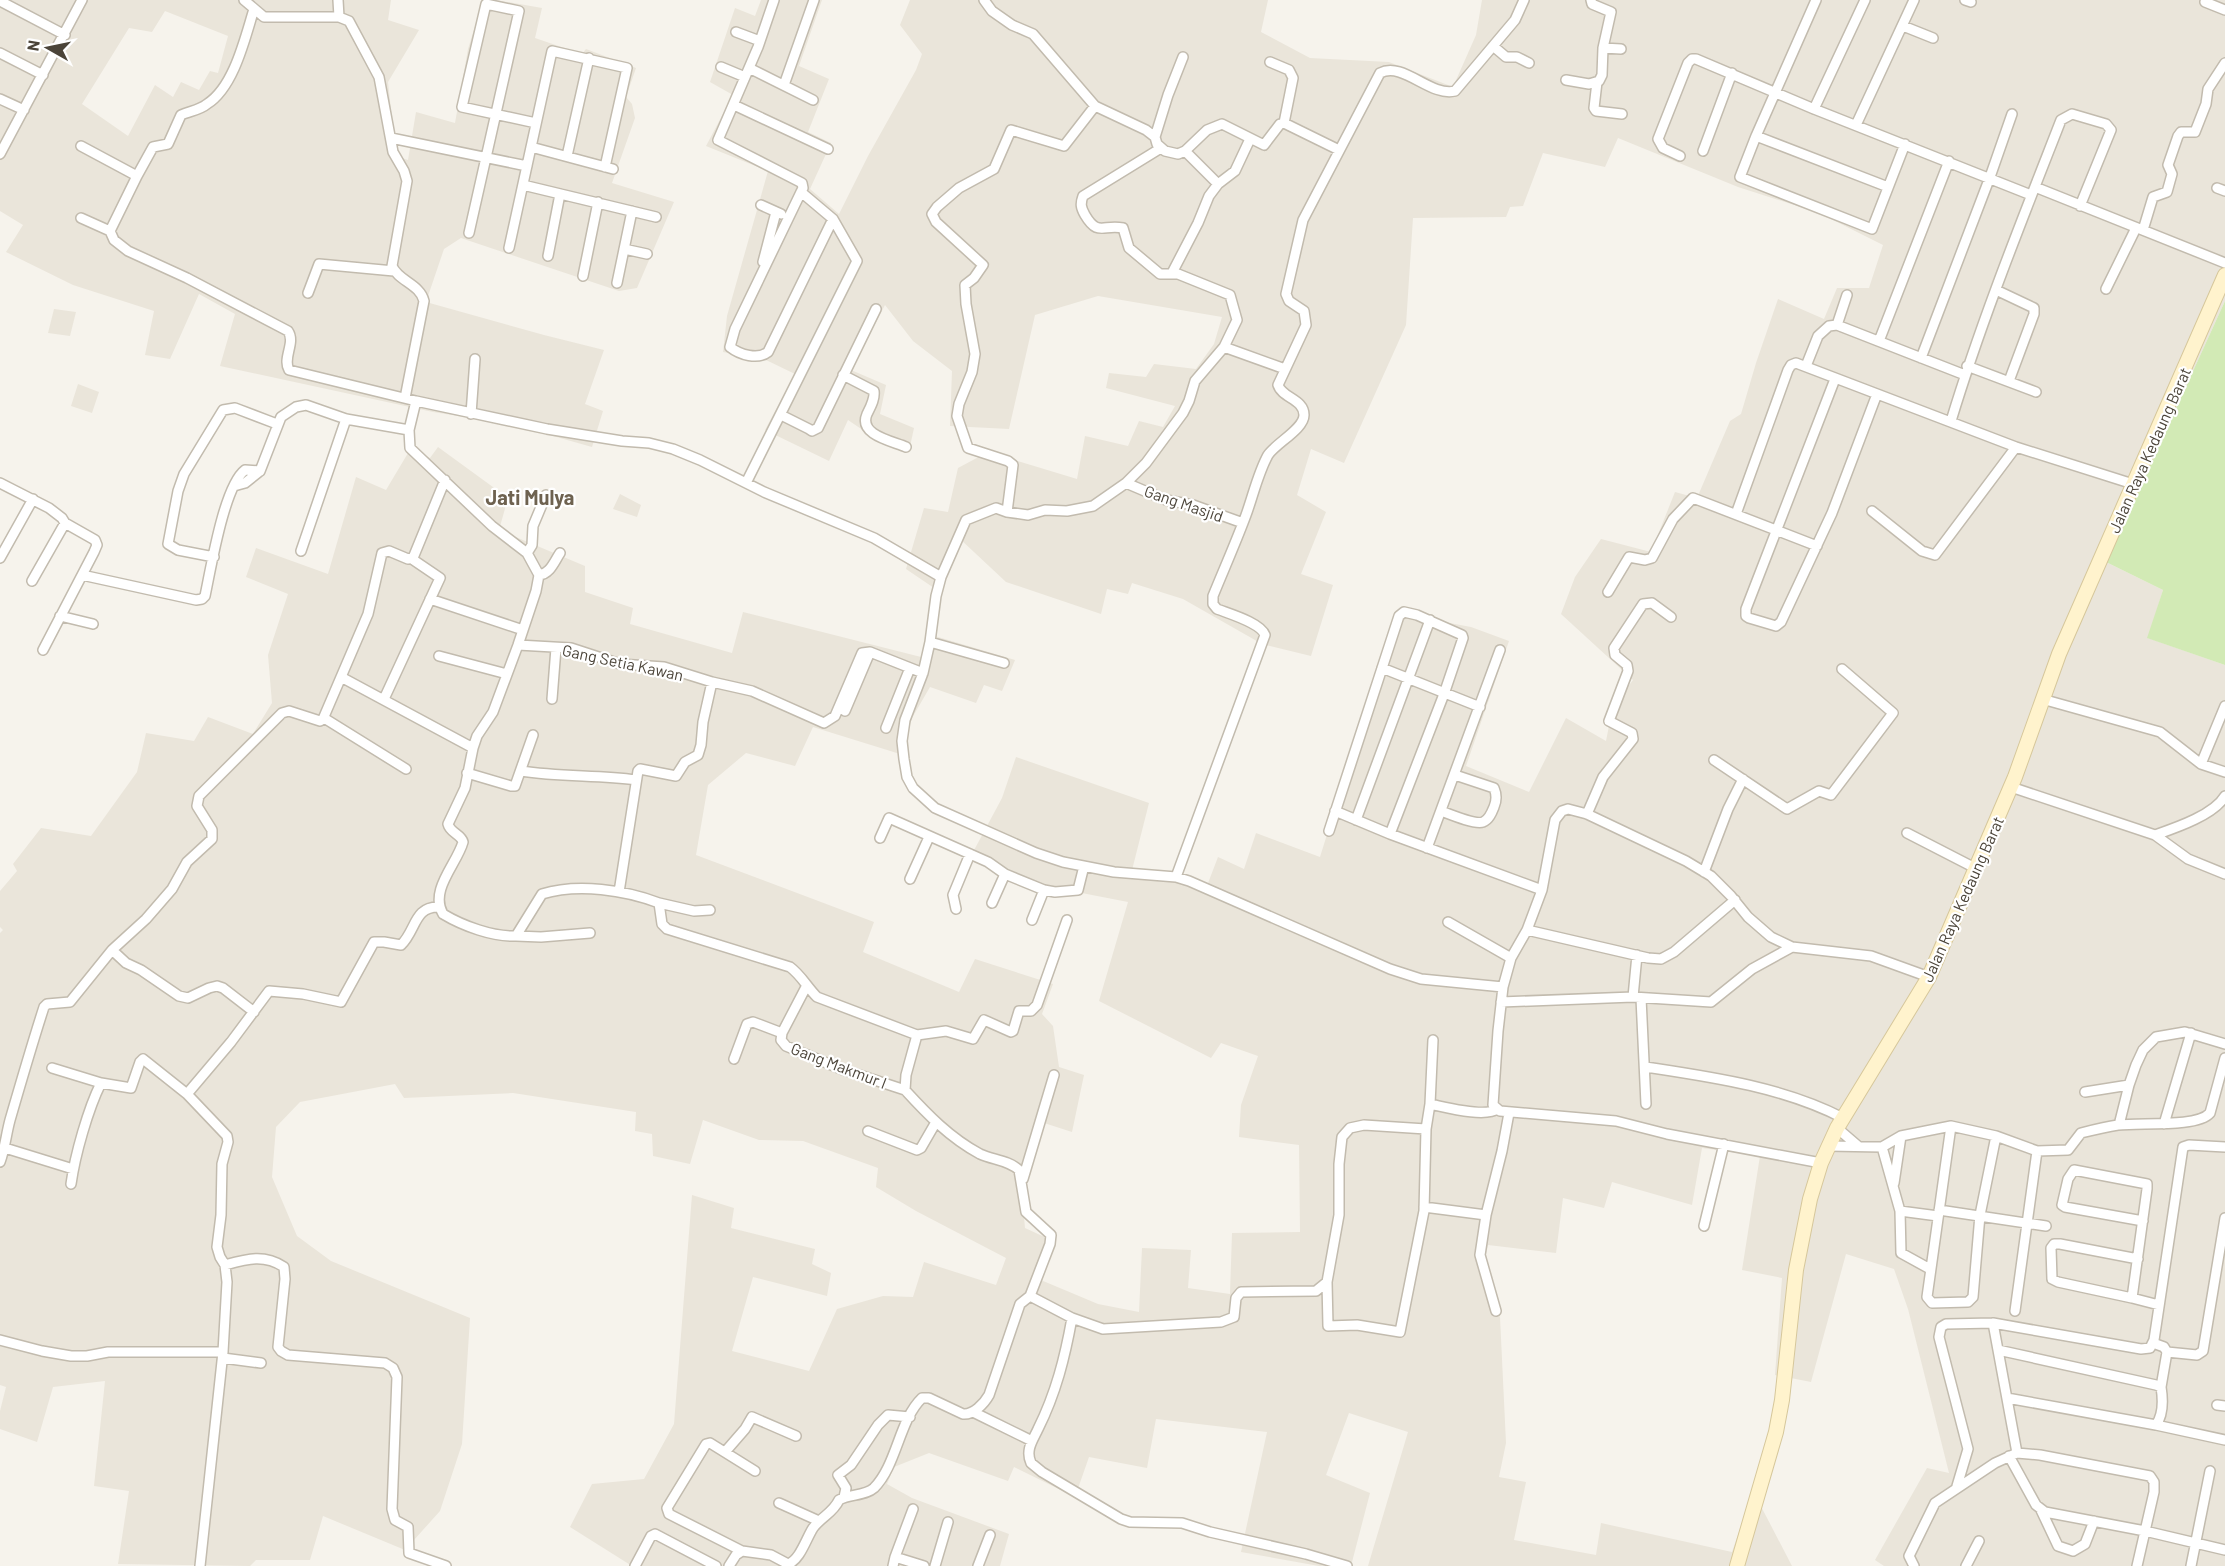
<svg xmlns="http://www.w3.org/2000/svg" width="2225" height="1566" viewBox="0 0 2225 1566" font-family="Barlow,sans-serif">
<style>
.residential{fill:#eae5da;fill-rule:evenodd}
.green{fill:#d2eab5}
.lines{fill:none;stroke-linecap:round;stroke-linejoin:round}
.street-casing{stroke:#c2bbae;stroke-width:12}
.secondary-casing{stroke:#d6c79b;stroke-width:16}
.street{stroke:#fff;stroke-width:9}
.secondary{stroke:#fff3cd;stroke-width:14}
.labels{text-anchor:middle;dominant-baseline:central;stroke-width:4.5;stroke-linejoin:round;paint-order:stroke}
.street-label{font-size:16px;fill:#4b4439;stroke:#fff}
.quarter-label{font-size:20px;font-weight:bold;fill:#6e6250;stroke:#fff}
</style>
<rect width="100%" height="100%" fill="#f6f3ec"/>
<path class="residential" d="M0 0H391L388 20 419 30 388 82 396 156 408 160 416 112 455 123 468 49 483 0H496L542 8 535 38 582 54 586 49 636 68 626 97 632 104 635 118 612 183 674 202 637 288 619 291 461 238 444 249 426 302 544 335 604 350 585 404 603 411 592 447 514 425 433 412 220 366 235 314 199 294 170 359 145 355 154 311 73 285 6 252 23 225 0 211ZM165 11 228 36 218 73 210 71 199 90 181 82 173 97 155 85 128 136 82 104 129 28 152 32Z
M761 0H822L799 66 829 79 808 132 831 143 810 189 839 214 868 156 916 70 922 54 900 25 910 0H1268L1261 32 1310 58 1389 62 1453 87 1476 35 1482 0H2225V301L2106 562 2163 590 2148 638 2225 665V1566H1884L1875 1560 1927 1468 1949 1473 1908 1309 1894 1269 1846 1254 1811 1382 1775 1375 1782 1278 1742 1270 1760 1156 1702 1148 1692 1205 1612 1182 1604 1208 1563 1198 1556 1253 1488 1245 1481 1277 1500 1317 1506 1443 1499 1477 1526 1482 1514 1540 1596 1555 1601 1523 1732 1552 1753 1491 1792 1566H1368L1408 1432 1349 1413 1326 1475 1370 1493 1351 1566H1319L1241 1552 1267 1432 1156 1419 1147 1468 1089 1457 1075 1497 1014 1467 1008 1481 929 1453 894 1467 887 1484 912 1498 1009 1534 1000 1566H632L570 1527 592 1484 644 1479 674 1424 692 1195 734 1208 731 1228 815 1249 812 1264 831 1273 827 1296 753 1277 732 1351 809 1371 837 1309 883 1296 913 1297 924 1262 996 1285 1006 1258 916 1211 876 1187 878 1168 803 1141 759 1140 703 1120 690 1164 653 1156 652 1134 635 1131 636 1112 513 1093 404 1098 395 1084 300 1102 276 1127 272 1177 297 1236 331 1261 470 1318 462 1444 440 1511 405 1550 323 1516 310 1560H256L250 1566 118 1564 129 1491 94 1486 105 1381 53 1387 37 1442 0 1429V1411L6 1387 0 1385V933L3 930 0 927V891L17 871 13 864 41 828 91 836 137 772 146 733 194 741 208 717 253 734 272 703 268 655 288 594 246 577 256 548 328 574 356 477 386 490 411 448 430 458 438 447 508 498 499 530 585 566V592L633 608 630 624 732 653 743 612 925 658 928 634 1015 660 1002 691 984 685 976 703 930 687 912 718 900 754 813 727 795 766 746 753 708 785 696 855 874 922 863 952 959 992 975 959 1053 984 1042 1014 1053 1026 1059 1067 1084 1075 1072 1132 1041 1122 1021 1185 1025 1228 1051 1240 1036 1278 1098 1304 1139 1312 1142 1248 1191 1250 1188 1288 1230 1294 1232 1233 1300 1232 1299 1145 1239 1137 1241 1105 1258 1056 1221 1043 1211 1058 1099 1001 1128 902 1020 881 972 854 1002 798 1016 757 1149 803 1130 878 1168 879 1205 891 1218 857 1244 869 1256 833 1320 857 1396 613 1471 627 1509 641 1466 766 1529 792 1566 718 1606 741 1613 706 1633 680 1561 614 1575 577 1601 539 1651 552 1675 492 1697 498 1730 421 1741 414 1756 363 1778 299 1824 319 1837 288H1869L1883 245 1819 213 1738 187 1618 138 1605 167 1543 153 1523 206 1510 207 1506 217 1413 218 1406 325 1344 463 1311 449 1297 495 1326 512 1301 574 1333 585 1311 656 1262 644 1183 599 1132 583 1128 594 1107 589 1101 614 1006 582 959 538 934 588 906 569 924 508 948 512 958 468 988 452 1077 479 1085 436 1128 446 1139 421 1163 427 1175 406 1106 388 1109 373 1146 377 1154 364 1196 369 1214 344 1222 317 1098 296 1035 315 1009 429 950 426 952 371 913 341 885 305 851 370 886 385 880 414 914 428 909 451 873 437 848 420 829 461 765 430 795 374 766 360 723 352 727 316 768 171 706 146 733 95 710 82 735 8 755 16Z
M54 309 76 312 70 336 48 333Z
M78 384 99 392 92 413 71 406Z
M620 494 641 505 637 517 613 509Z"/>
<path class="green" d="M2225 301V665L2147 638 2163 590 2106 562Z"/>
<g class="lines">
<g class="street-casing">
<path id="street" d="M244 0 264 17H339L349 21 379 77 393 152 404 171 407 181 392 266C398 281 420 284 424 301L405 398
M338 0 339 17
M984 0 992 11 1012 25 1033 34 1095 106 1146 130 1155 137 1157 144 1165 151 1178 154 1185 151 1207 130 1222 124 1264 145 1280 124 1284 123 1339 150
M1524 0 1515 20 1455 91C1430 97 1403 61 1380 73L1303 220 1286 294 1289 301 1304 311 1306 325 1278 385C1282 398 1304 399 1304 415 1304 429 1276 443 1268 455 1258 473 1253 496 1246 515 1236 542 1224 569 1213 596V604L1217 609C1230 614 1261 623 1265 635L1176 877 1189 881 1390 969 1421 979 1503 987 1511 958 1527 930 1542 890 1555 820 1562 811 1568 809 1587 814 1686 861 1711 876 1731 896 1748 917 1771 937 1792 947 1871 956 1929 977
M1591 0 1592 4 1611 12 1603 48 1621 49
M1816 0 1756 136 1740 177 1872 229 1905 144
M1965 0 1971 2
M0 1 65 35
M2205 2 2225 10
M1903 26 1933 38
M736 32 760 41
M1493 46 1506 57H1517L1529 63
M0 53 43 75
M1270 62 1289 70 1293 78 1284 123
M721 67 745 77
M749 68 813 100
M1566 80 1589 84 1599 81 1602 75 1603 48
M1597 82 1594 108 1596 111 1622 114
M784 85 814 0
M0 99 24 110
M734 105 828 149
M1814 109 1865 0
M1856 125 1914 0
M1756 136 1888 187
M1155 137 1168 95 1183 57
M391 138 527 166
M81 146 137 176 110 231
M531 147 613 169
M1161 148 1083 196C1080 204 1081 208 1085 215 1098 237 1103 224 1123 228L1129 248 1160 274H1178L1230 295 1237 320 1224 347 1195 381 1189 401 1183 413 1146 463 1126 483 1093 506 1067 511 1045 510 1028 515 1007 512 996 508 966 520 941 577 936 596 930 642 923 673 905 720 902 741 904 759 907 777 913 788 935 808 1036 853 1063 862 1114 872 1176 877
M1185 151 1218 184
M1703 151 1732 73
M0 154 82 0
M567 156 589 58
M1680 156 1663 148 1658 139 1688 63 1692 59H1696L1814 109 2031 195
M137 176 153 147 168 144 181 115C190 111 200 110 207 104 234 87 245 38 254 9
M523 185 656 217
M2035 187 2225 263
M2217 188 2225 191
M801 192 735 329 730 347C740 355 758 360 768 352L833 219
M761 205 781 214
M81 218 110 231 114 240 128 251 187 278 288 331C296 343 282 358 289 370L416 401 409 430 410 448 492 526 527 553 539 575 536 591 518 645 493 712 477 736 473 748 465 788 448 824C450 833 461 834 463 842 457 864 429 890 443 914 463 926 493 937 516 936L542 894C578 883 625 890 659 903L662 924 667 929 790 967C801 975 807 987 817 997L917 1035 906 1075 905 1090C927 1114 950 1138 980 1154 993 1160 1008 1160 1019 1170L1026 1212 1051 1235 1050 1244 1030 1296 1072 1318C1065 1357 1056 1393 1038 1429 1033 1440 1025 1450 1031 1463L1042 1472 1121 1519 1130 1522 1182 1523 1210 1532 1306 1554 1347 1566
M2143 230 2153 197 2167 192 2172 174 2168 165 2178 136 2181 132H2195L2206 104 2208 89 2225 63
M469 233C486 159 503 85 519 11L486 4 462 107 536 123
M509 248 552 51 627 68 605 167
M624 249 647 254
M548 256 560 194
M763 262 776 212
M1172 273 1198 223 1209 196 1218 184 1235 171 1250 139
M583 276 598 202
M617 283 632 211
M2106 289 2136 228
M1996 290 2034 308V314L2009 381
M308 293 319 264 394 271
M1837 325 1847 295
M1879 341 1949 161
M1224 347 1285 369
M1921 358 1990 177 2012 114
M1806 366 1818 336 1829 326 1837 325 1965 375
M1967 366 2036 392
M843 375 874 391C875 399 871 406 867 414 858 435 892 441 906 447
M1835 379 1746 609V616L1749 618 1776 626 1781 622 1832 513 1877 394
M416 401 547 429 622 441 649 443 673 449 700 460 764 492 874 538 941 577
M471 414 475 359
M781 415 809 429 812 431 818 428 876 309
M1951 421C1982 319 2022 220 2061 120L2072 114 2106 124 2111 130 2080 206
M0 483 49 508 62 518 65 523 95 540 97 545 94 552 43 650
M746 483 857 261 833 219 801 192 803 188 802 183 718 140 758 47 774 0
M1126 483 1166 500 1193 505 1243 523
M234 486 245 483 260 471
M1872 511 1922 551 1935 555 2016 447
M1007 512 1013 465 1008 461 968 448 957 416 959 404 972 372 975 354 966 304 965 285 974 278 983 265 936 222 932 214 937 207 959 188 994 169 1011 130 1064 146 1095 106
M1736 514 1788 370 1791 365 1796 363 2016 447 2133 484
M301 551 346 419
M527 553 532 545 533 526 546 495
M214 557 178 550 168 544 178 491 184 474 223 410 235 408 277 424
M0 558 33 499
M82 575 196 600 202 599 205 596C211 568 224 486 245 470L260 471 281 417 296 407 306 405 346 419 409 430
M539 575C550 574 554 562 560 553
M32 581 65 523
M1608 592 1629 557 1645 560 1652 558 1673 519 1693 498 1817 546
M430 599 523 630
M60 616 93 624
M930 642 1004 663
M518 645 571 648 620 664 664 667 712 682 752 691 824 723 835 716 862 653 870 652 923 673
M439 656 507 674
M1382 668 1480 707
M341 677 473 748
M384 699 440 578 412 559
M552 699 556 648
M2042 699 2160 732 2201 764 2225 772
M845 711 870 652
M324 718 406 769
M886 728 910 668
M1714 760 1787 809 1819 791 1831 795 1893 713 1842 669
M2201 764 2225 706
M521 771C560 777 598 775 636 780
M467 773 511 786H515L533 735
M2011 787 2155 835 2188 859 2225 874
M1335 811 1390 834 1542 890
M1441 811C1449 814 1475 825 1483 822 1489 820 1492 812 1494 807 1497 800 1497 795 1494 788L1455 775
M1587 814 1603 777 1633 739 1632 733 1609 721 1628 671 1627 665 1615 655 1614 648 1643 604 1652 603 1671 617
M1356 820 1430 620
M1329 831 1399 616 1404 612 1417 615 1462 635 1463 638 1444 694 1390 834
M1907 833 1977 869
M2155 835C2175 828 2214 815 2225 796
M880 838 889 818 988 862 1005 874 1044 890 1055 892 1078 890 1084 866
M1427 848 1500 650
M1704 872 1728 809 1743 779
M910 879 929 837
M619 892 638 771 640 769 676 776 685 762 698 755 701 745 703 722 712 682
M659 903 694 911 710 910
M992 903 1005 874
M956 909 953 895 970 854
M1032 920 1044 890
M1448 922 1511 958
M1527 930 1648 958 1661 959 1674 952 1735 900
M516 936 541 937 590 933
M1503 987 1498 1031 1493 1105 1500 1111 1616 1121 1667 1134 1821 1163
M1633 997 1637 955
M1641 998 1646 1104
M1501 1002 1633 997 1711 1002 1752 969 1792 947
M254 1012 223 988 217 986 209 988 188 998 179 996 141 970 126 963 112 950 146 919 172 889 187 862 212 839V830L197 806 199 796 282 713 289 711 320 721 323 719 368 614 382 553 389 551 408 559 413 558 445 480
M782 1033 781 1040 786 1046 841 1069 905 1090
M917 1035 946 1031 973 1039 984 1020 1011 1032 1013 1031 1019 1011H1031L1037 1005 1067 920
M734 1059 747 1024 753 1022 782 1033 806 987
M1646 1067C1712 1077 1783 1087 1843 1118
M52 1068 101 1083
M2085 1092 2129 1085
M187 1094 231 1042 269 991 303 994 341 1002 374 942H384L401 945C416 931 414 906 439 907
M1430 1104C1445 1107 1485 1118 1497 1109
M2164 1124 2191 1033
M2119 1125 2129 1085 2136 1065 2143 1050 2156 1037 2185 1032 2225 1044
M1951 1126 1927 1297 1932 1303 1968 1302 1973 1297 1980 1215 1996 1136
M1837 1128 1858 1146
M1426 1129 1364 1125 1350 1128 1342 1137 1339 1164V1215L1327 1282 1328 1326 1357 1325 1400 1332 1424 1211 1426 1129 1430 1104 1433 1040
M868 1131 917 1150 921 1148 936 1122
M1828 1146 1882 1147 1901 1136 1951 1126 1996 1136 2037 1151 2068 1150 2081 1133C2093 1130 2105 1127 2118 1125 2139 1122 2197 1128 2210 1113L2225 1058
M1882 1147 1900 1211 1901 1253 1930 1269
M5 1148 73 1169
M0 1162C5 1148 6 1135 10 1120 21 1082 32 1044 44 1007L47 1004 70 1002 112 950
M1023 1179 1054 1075
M1894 1183 1901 1136
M71 1184C75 1155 88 1109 101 1083L131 1088 140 1062 143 1059 187 1094 227 1136 228 1142 222 1164 221 1215 217 1247 220 1257 225 1265 227 1282 223 1352 200 1566
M1424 1207 1486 1215
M1939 1210 2046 1226
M1900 1211 1938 1216
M2143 1221 2065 1207 2062 1205 2068 1179 2074 1170 2147 1184V1189C2142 1226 2137 1262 2132 1298L2159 1305
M1704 1226 1724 1144
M225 1265C247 1259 264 1254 284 1267L285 1279 278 1347 281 1351 288 1355 385 1363 393 1368 397 1377 392 1509 395 1520 408 1527 409 1553 446 1566
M2132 1298 2058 1282 2052 1279 2051 1248 2054 1244H2060L2138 1259
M1496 1311 1480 1255 1486 1215 1502 1151 1509 1113
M2015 1311 2037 1151
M1072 1318 1103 1329 1221 1322 1234 1317 1236 1298 1241 1292 1316 1291 1327 1282
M1993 1323 2017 1453
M0 1340 42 1351 71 1356H87L108 1352H223
M2153 1343 2164 1347 2167 1352 2161 1387
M1998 1350 2156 1385 2161 1387C2163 1399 2163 1415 2156 1425L2007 1398
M2167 1352 2197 1355 2203 1351 2225 1218
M223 1358 261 1363
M2217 1405 2225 1406
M973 1412 1032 1441
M2156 1425 2225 1440
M725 1452 745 1429 752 1417 796 1436
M2009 1456 2036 1505 2045 1512 2145 1531 2225 1550
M1957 1486 1968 1449 1939 1337 1941 1327 1946 1324 1993 1323 2141 1349 2150 1348 2154 1340 2183 1147 2189 1145 2225 1147
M844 1497 846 1488 838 1475 851 1465 878 1425 888 1415 910 1417
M779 1503 819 1521
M2041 1510 2058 1546 2073 1551 2085 1544 2094 1521
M742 1551 669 1514 667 1508 706 1444 710 1443 755 1471
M895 1557 913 1509
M635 1566 651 1536 655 1534 716 1566
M729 1566 736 1555 742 1551 771 1555 788 1564C800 1560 806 1539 813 1528 822 1516 833 1513 839 1500 850 1494 865 1496 874 1488 897 1465 899 1420 922 1398H929L963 1414C973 1415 984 1404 989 1395L1020 1304 1030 1296
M893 1566 895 1557 924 1566
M935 1566 948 1522
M978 1566 990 1535
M1914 1566 1909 1556 1935 1503 1995 1463 2017 1453 2040 1455 2150 1476 2154 1482V1492L2137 1566
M1966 1566 1979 1541
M2191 1566 2210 1471"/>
</g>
<g class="secondary-casing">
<path id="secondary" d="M1737 1566 1776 1432 1782 1400 1796 1270 1810 1199 1821 1163 1837 1128 1929 977 2015 777 2059 654 2225 275"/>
</g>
<use href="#street" class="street"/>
<use href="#secondary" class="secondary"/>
</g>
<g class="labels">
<g class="street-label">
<text transform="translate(2149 450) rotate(-66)">Jalan Raya Kedaung Barat</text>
<text transform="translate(1184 503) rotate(19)">Gang Masjid</text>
<text transform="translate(623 662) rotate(12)">Gang Setia Kawan</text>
<text transform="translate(1962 899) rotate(-66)">Jalan Raya Kedaung Barat</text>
<text transform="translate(839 1065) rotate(21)">Gang Makmur I</text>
</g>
<g class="quarter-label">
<text x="530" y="497">Jati Mulya</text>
</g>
</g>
<g transform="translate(48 48) rotate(279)" stroke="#ffffff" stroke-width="4.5" paint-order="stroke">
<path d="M0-4.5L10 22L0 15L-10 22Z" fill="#4b4439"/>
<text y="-9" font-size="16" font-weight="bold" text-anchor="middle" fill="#4b4439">N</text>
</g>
</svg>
